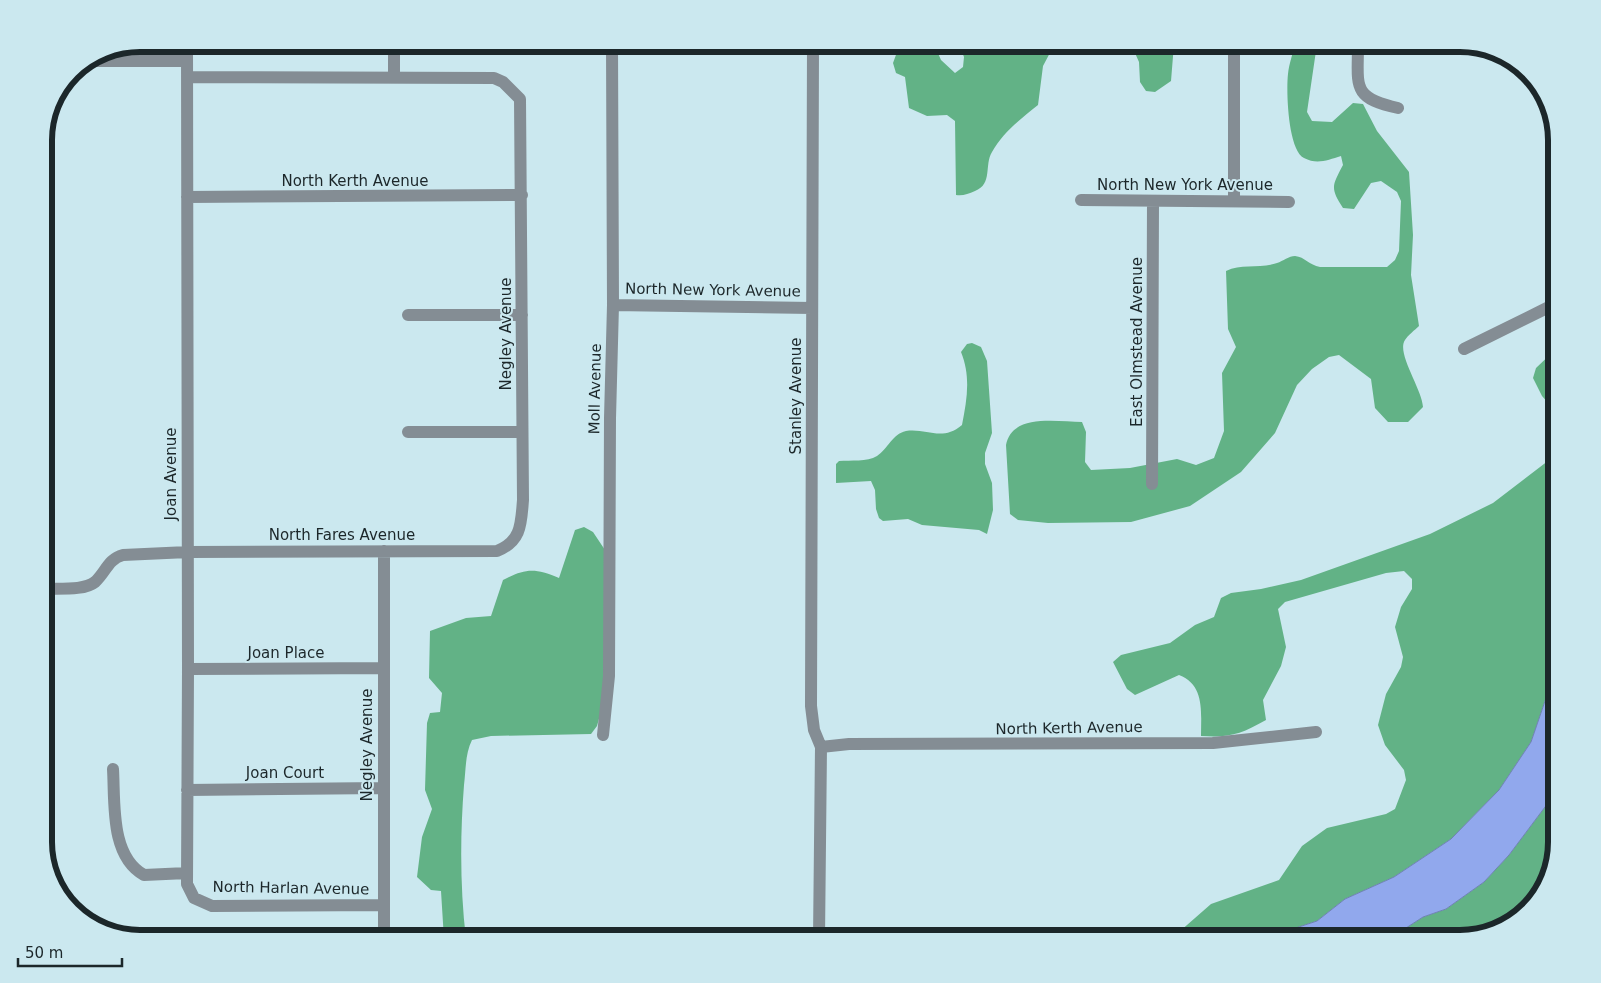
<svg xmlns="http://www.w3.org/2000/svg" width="1601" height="983" viewBox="0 0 1601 983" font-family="'DejaVu Sans',sans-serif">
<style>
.forest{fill:#62b286}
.water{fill:#91a8ed;stroke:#6e81b2}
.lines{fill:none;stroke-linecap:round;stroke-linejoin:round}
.minor{stroke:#848d94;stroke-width:12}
.labels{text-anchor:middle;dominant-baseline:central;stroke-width:4;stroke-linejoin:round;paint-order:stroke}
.street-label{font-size:15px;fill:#1c272a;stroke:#cbe8ef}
.rim{fill:none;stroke:#1c272a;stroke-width:6}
</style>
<rect width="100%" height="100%" fill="#cbe8ef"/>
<path class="forest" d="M900 44H919L937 51 941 60 955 73 963 67 964 57 959 44H1087L1052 49 1043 66 1038 105C1022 118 1003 132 992 152 984 165 993 184 975 191 968 194 963 196 956 195L955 121 947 115 927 116 909 108 905 77 896 73 893 63Z
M1131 44H1174L1171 81 1155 92 1146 91 1140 82 1139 62Z
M1295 44H1317L1307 112 1312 121 1332 122 1353 103 1363 104 1377 131 1409 172 1413 235 1411 275 1419 326C1415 330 1408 335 1405 340 1396 353 1422 389 1423 407L1408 422H1388L1375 408 1371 379 1339 355 1329 357 1312 369 1297 385 1275 433 1241 472 1190 506 1131 522 1048 523 1018 520 1010 514 1006 445C1012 413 1057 422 1082 422L1086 432 1085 462 1091 470 1130 468 1177 459 1196 465 1214 458 1224 431 1222 373 1236 347 1228 329 1226 271C1242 263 1260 269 1277 263 1283 261 1289 256 1295 256 1305 257 1309 265 1320 267H1387L1395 260 1399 251 1401 201 1397 192 1381 181 1371 183 1354 209 1343 208C1330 188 1332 186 1343 165L1341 156C1328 160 1317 165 1304 158 1288 150 1286 91 1288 74 1289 64 1293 53 1295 44Z
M972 343 981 347 987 361 992 433 985 453V464L992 483 993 510 987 534 979 530 922 525 908 519 883 521 879 518 876 509 875 490 871 481 836 483V464L839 461C851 460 867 462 877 456 888 449 892 434 906 431 927 428 942 442 962 425 967 399 971 377 961 352L967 344Z
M1557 348V413L1542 396 1533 378 1536 368Z
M1557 454V666L1531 742 1499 790 1451 839 1394 877 1345 899 1317 921 1262 939H1171L1211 904 1279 880 1302 846 1327 828 1386 814 1395 809 1406 780 1404 770 1385 745 1378 725 1386 694 1401 667 1403 657 1395 627 1401 607 1412 589V579L1404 571 1386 573 1285 602 1278 609 1286 647 1281 666 1263 700 1266 720C1241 734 1230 738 1201 736 1201 712 1205 685 1179 675L1135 695 1127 689 1113 662 1121 655 1170 643 1195 625 1214 617 1221 598 1231 593 1261 589 1301 580 1430 534 1493 503Z
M584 527 593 532 605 550V697L597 726 591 734 491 736 472 740C465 754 466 770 464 785 460 836 460 888 466 939H444L441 891 431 890 417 877 422 837 432 809 425 790 427 723 430 713 440 712 442 693 429 678 430 631 466 618 491 616 503 580C526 568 535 568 559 578L575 530Z
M1557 791V843L1544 891 1509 926 1461 939H1389L1423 917 1446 909 1484 882 1509 855Z"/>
<path class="water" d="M1557 666V791L1509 855 1484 882 1446 909 1423 917 1389 939H1262L1317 921 1345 899 1394 877 1451 839 1499 790 1531 742Z"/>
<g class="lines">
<path class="minor" d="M187 44 188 669 187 884 194 898 212 906 383 905
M394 44V77
M813 44 811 706 814 730 821 747 819 939
M1358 44C1358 86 1351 98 1398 108
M89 61H187
M187 197 522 195
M1081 200 1289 202
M1234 201V44
M613 305 812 308
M408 315H522
M1464 349 1557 303
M408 432H521
M1152 484 1153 201
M384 551V939
M44 589C58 588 84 591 95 582 106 572 108 559 123 555L188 552 497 551C522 541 521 523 523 500L520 99 503 82 494 78 187 77
M188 669 384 668
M603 735 609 676 610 418 613 305 612 44
M821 747 849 744 1213 743 1316 732
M113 769C115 803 110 856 144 875L187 873
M187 790 383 788"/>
</g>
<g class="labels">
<g class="street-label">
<text x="355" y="181">North Kerth Avenue</text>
<text x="1185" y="185">North New York Avenue</text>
<text transform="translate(713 290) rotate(1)">North New York Avenue</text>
<text transform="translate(506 334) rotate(-90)">Negley Avenue</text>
<text transform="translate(1137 342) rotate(-90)">East Olmstead Avenue</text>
<text transform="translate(595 389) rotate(-89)">Moll Avenue</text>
<text transform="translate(796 396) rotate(-90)">Stanley Avenue</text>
<text transform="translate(171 474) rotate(-90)">Joan Avenue</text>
<text x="342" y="535">North Fares Avenue</text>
<text x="286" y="653">Joan Place</text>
<text transform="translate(1069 728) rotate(-1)">North Kerth Avenue</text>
<text transform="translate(367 745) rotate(-90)">Negley Avenue</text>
<text x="285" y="773">Joan Court</text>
<text transform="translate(291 888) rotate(1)">North Harlan Avenue</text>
</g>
</g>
<path d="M0 0H1601V983H0ZM140 52H1460A88 88 0 0 1 1548 140V842A88 88 0 0 1 1460 930H140A88 88 0 0 1 52 842V140A88 88 0 0 1 140 52Z" fill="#cbe8ef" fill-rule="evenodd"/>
<path class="rim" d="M140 52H1460A88 88 0 0 1 1548 140V842A88 88 0 0 1 1460 930H140A88 88 0 0 1 52 842V140A88 88 0 0 1 140 52Z"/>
<path d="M18 958v8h104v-8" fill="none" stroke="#1c272a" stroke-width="2.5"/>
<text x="25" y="958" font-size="15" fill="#1c272a" stroke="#cbe8ef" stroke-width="4" paint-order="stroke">50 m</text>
</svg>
